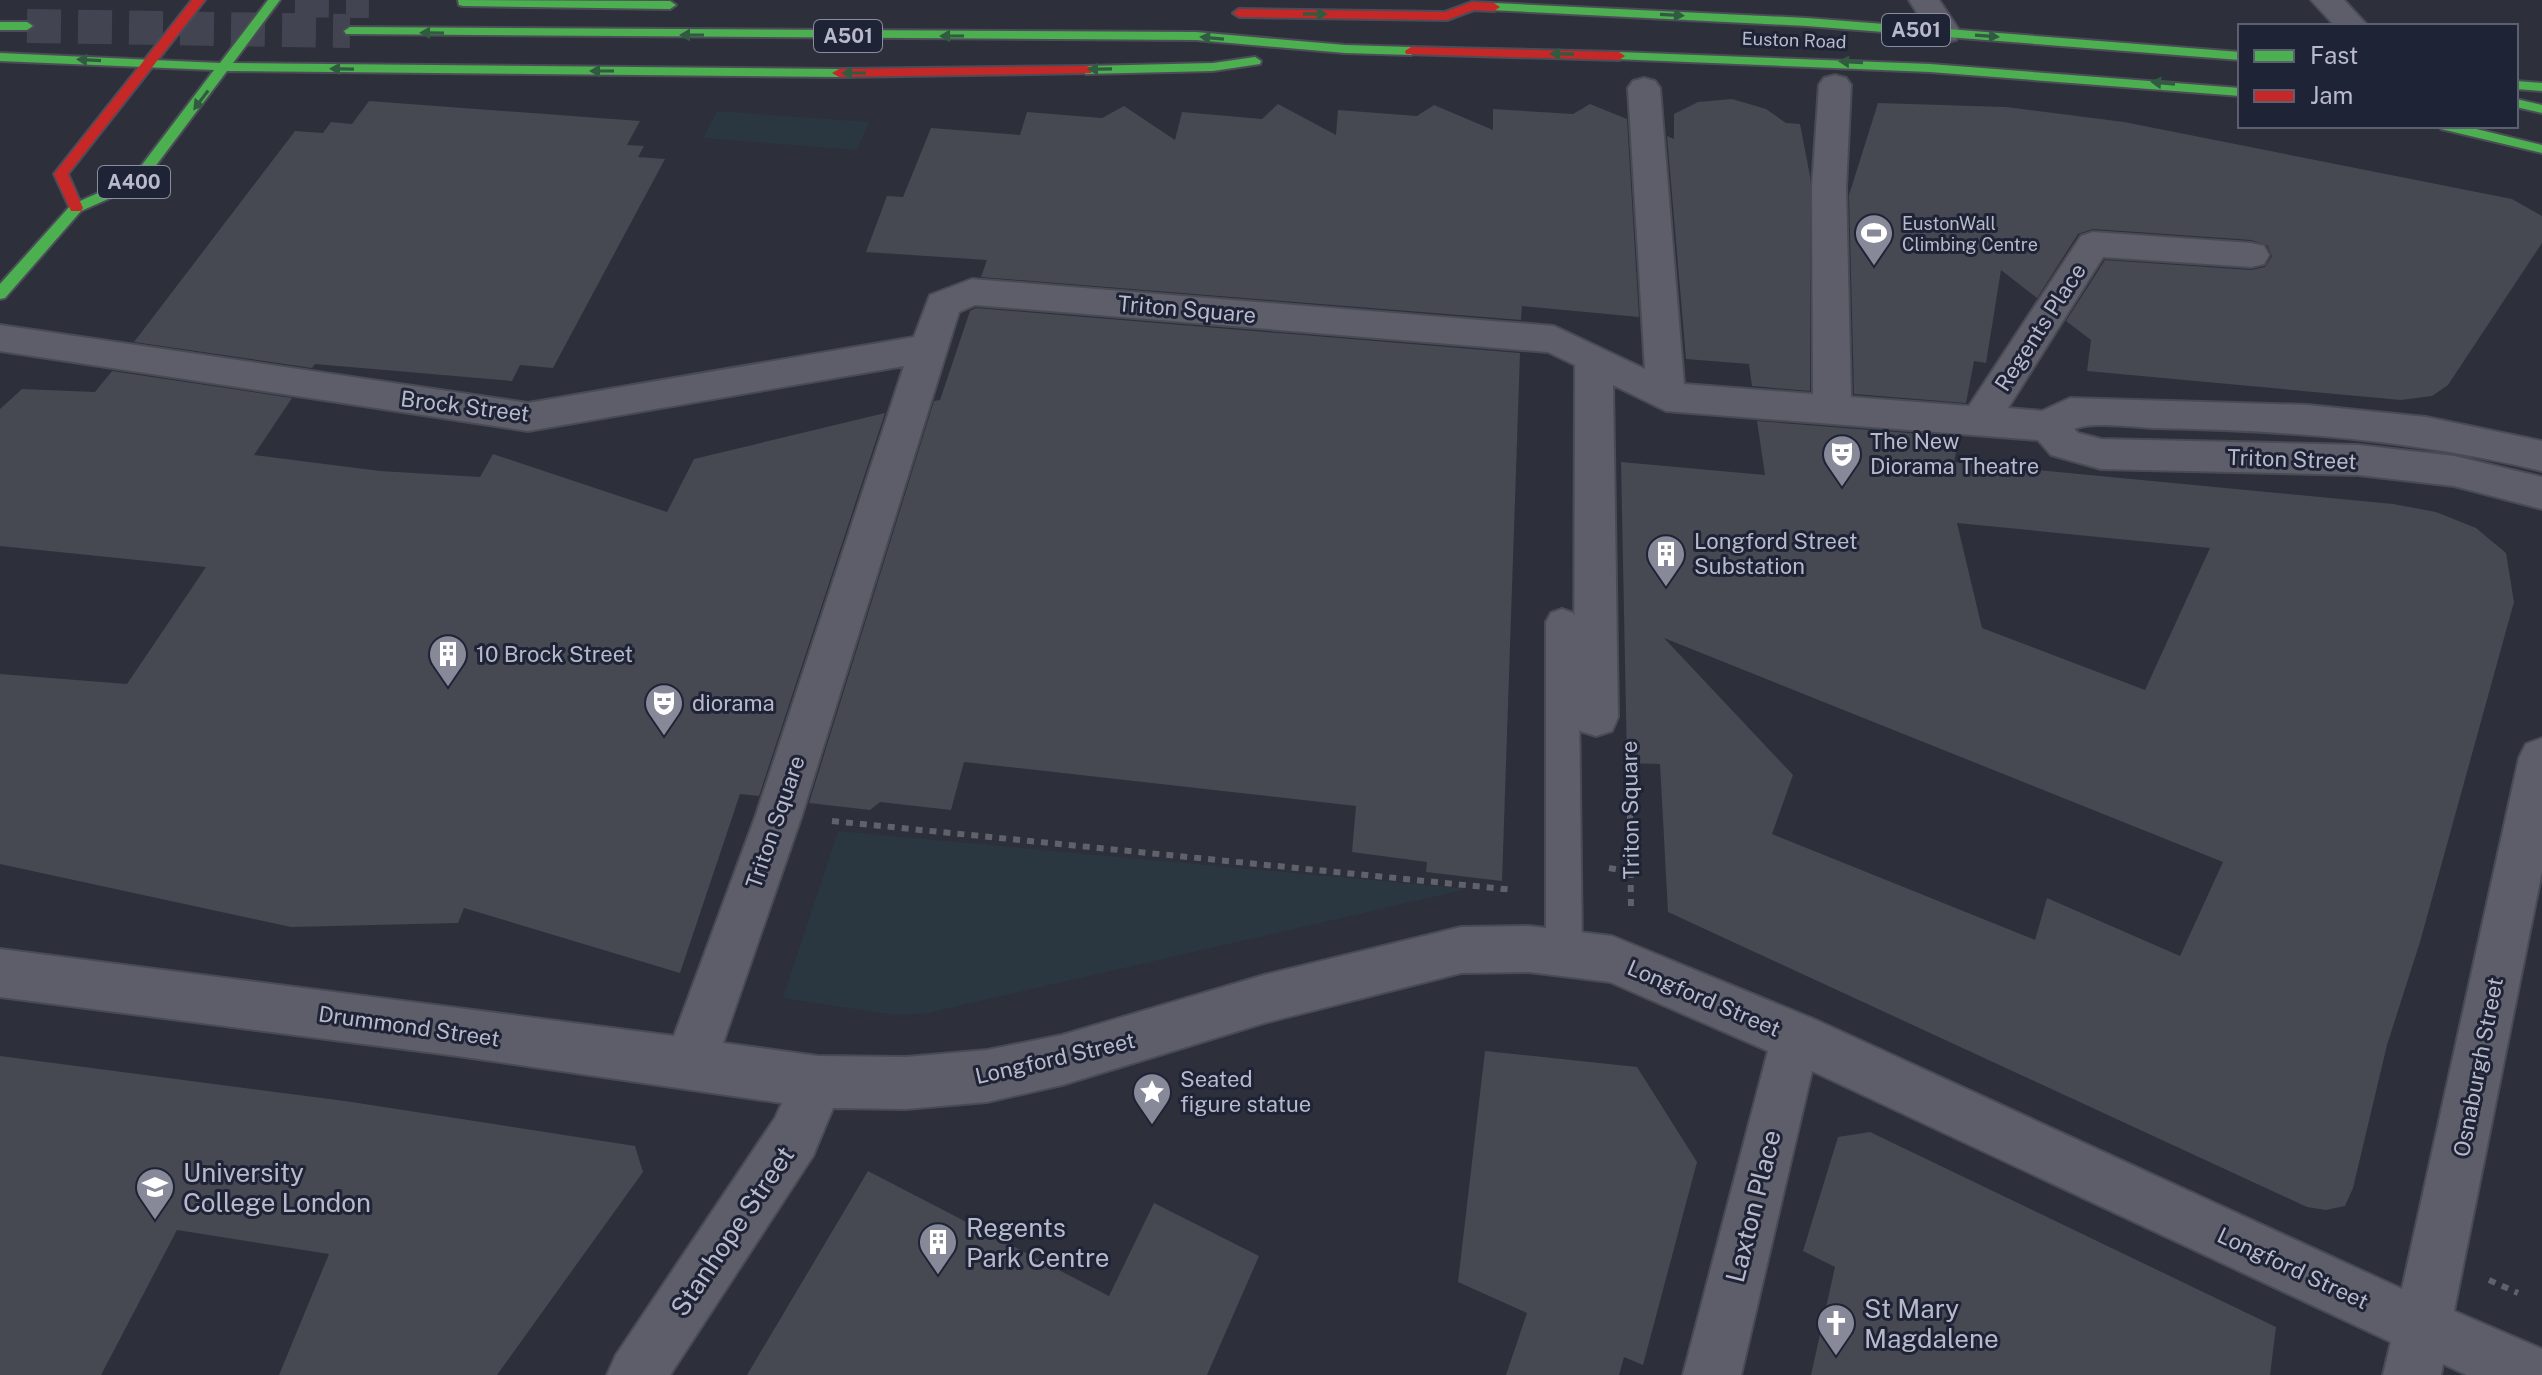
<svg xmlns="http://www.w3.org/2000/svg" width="2542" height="1375" viewBox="0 0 2542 1375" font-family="'Public Sans',sans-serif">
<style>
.green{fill:#2a3741}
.building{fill:#464852;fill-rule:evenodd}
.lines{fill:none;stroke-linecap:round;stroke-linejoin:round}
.highway-tunnel{stroke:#424451;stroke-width:34;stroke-dasharray:34 17;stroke-linecap:butt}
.lane-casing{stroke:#494b54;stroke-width:4}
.street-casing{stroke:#494b54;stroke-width:4}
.fast-casing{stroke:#4b4c58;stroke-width:4}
.jam-casing{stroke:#4b4c58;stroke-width:4}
.path-far1{stroke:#60626b;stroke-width:5;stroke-dasharray:6 6;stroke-linecap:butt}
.path{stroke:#60626b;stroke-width:6;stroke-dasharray:7 7;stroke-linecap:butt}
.lane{fill:#5d5e69;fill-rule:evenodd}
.street{fill:#5d5e69;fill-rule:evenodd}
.fast{fill:#4caf50;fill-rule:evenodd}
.jam{fill:#c62828;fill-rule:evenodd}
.oneway{fill:#315b40}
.labels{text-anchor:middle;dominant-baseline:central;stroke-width:6;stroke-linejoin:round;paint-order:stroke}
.far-street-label{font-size:18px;fill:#b8bacb;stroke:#1f2336}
.far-poi-label{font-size:18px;fill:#b8bacb;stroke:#1f2336;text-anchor:start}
.shield{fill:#1f2336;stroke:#8a8d9e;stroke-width:2}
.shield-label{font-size:20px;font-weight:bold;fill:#b8bacb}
.street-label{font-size:22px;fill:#b8bacb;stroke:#1f2336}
.poi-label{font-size:22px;fill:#b8bacb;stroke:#1f2336;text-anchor:start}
.near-poi-label{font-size:26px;fill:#b8bacb;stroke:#1f2336;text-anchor:start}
.near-street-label{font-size:26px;fill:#b8bacb;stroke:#1f2336}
</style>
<rect width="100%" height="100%" fill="#2d2f3b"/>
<path class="green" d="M717 111 869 122 857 150 703 138Z
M838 831 1468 889 923 1014 894 1015 783 998Z"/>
<path class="building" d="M1732 99 1766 109 1786 123 1800 124 1810 176V391L1752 386 1749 364 1686 359 1667 136 1674 139V114L1698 102Z
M369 101 640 121 627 145 644 146 638 157 665 159 553 368 520 365 512 381 315 364 312 368 134 342 295 131 323 133 331 122 352 124Z
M1878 103 2006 107 2124 122 2512 199 2542 216V243L2448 385 2432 396 2401 400 2087 371 2091 340 2066 321 2105 260 2251 270 2265 267 2272 256 2267 245 2251 240 2093 229 2078 234 2037 298 2001 270 1986 363 1974 361 1966 403 1854 394 1849 195Z
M1278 104 1336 135 1338 110 1417 116 1434 105 1493 130V109L1573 114 1590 104 1627 119 1639 317 1522 306 1521 320 981 277 987 260 866 252 887 196 903 197 931 128 1020 135 1027 112 1102 118 1124 106 1175 140 1182 112 1262 119Z
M976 308 1520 353 1502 881 1426 872 1427 862 1352 852 1356 806 964 762 951 810 880 802 870 810 809 803 934 401 940 400 970 311Z
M112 371 292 398 254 455 380 471 480 477 493 454 667 512 694 459 885 413 759 796 740 794 680 973 464 908 458 923 291 927 0 864V674L127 684 206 567 0 546V409L22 389 95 392Z
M1757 421 1959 437 1954 462 2393 504 2436 512 2476 528 2506 553 2514 602 2420 942 2387 1045 2353 1188 2345 1206 2326 1210 2307 1207 1668 912 1660 764 1627 763 1621 462 1765 475ZM1957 523 2210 548 2145 690 1982 628ZM1664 638 2223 862 2180 956 2047 898 2035 940 1772 834 1793 775Z
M1485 1051 1637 1067 1697 1162 1643 1365 1624 1357 1619 1375H1506L1527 1313 1458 1282Z
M0 1056 345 1101 635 1146 643 1172 497 1375H279L329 1254 177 1230 101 1375H0Z
M1870 1132 2276 1327 2270 1375H1811L1835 1267 1803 1251 1838 1137Z
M868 1171 1109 1296 1154 1203 1259 1256 1207 1375H747Z"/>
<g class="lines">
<path class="highway-tunnel" d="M295 0 369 1
M27 26 350 31"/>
<g class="lane-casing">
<path id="lane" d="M1562 609 1573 613 1578 622 1582 953 1577 965 1564 970 1551 965 1546 953V622L1551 613Z"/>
</g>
<g class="street-casing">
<path id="street" d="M1909 0H1939L1961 33 1956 40 1945 42 1934 40Z
M2311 0H2344L2368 26H2335Z
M1835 75 1846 78 1851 85 1846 187 1851 397 1969 406 2081 236 2093 232 2251 243 2264 246 2269 255 2264 264 2251 267 2103 257 2008 408 2042 411 2070 398 2308 405 2426 417 2542 441V471C2414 440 2285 430 2153 428 2132 427 2091 421 2074 429L2078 433 2101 439 2358 445 2454 456 2542 477V509L2454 486 2358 475 2101 469 2051 455 2038 440 1666 411 1613 385 1618 717 1612 731 1596 736 1580 731 1574 717 1575 365 1548 352 975 305 959 312 802 815 723 1043 818 1056 906 1057 987 1050 1062 1035 1264 975 1461 927 1529 926 1612 936 1816 1020 2402 1289 2519 758 2526 744 2542 738V871L2454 1311 2542 1349V1375H2467L2443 1364 2441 1375H2383L2391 1342 1812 1071 1741 1375H1683L1768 1051 1610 982 1529 972 1461 973 1264 1023 1062 1085 987 1102 906 1109 833 1108 813 1156 670 1375H607L616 1355 775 1118 782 1103 458 1056 0 997V949L674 1036 756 815 904 366 528 431 0 351V325L528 403 914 337 930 295 972 279 1554 326 1645 369 1628 88 1633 81 1644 78 1655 81 1660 88 1684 384 1813 394 1812 187 1819 85 1824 78Z"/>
</g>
<g class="fast-casing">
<path id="fast" d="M268 0H280L233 63 839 69 846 73 839 77 227 71 142 184 81 211 5 298 0 299V284L71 205 132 178 214 70 0 61V53L220 63Z
M458 0 670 1 676 5 670 9 463 6 459 5Z
M1494 3 1807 18 2240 52V60L1807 26 1490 10 1488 7Z
M0 22H27L33 26 27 30H0Z
M350 27 1196 32 1345 45 1411 47 1417 51 1411 55 1345 53 1196 40 346 34 344 31Z
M1619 52 1930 64 2240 88V96L1930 72 1614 59V53Z
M1255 57 1261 61 1260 64 1213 71 1086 74 1079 70 1086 66 1213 63Z
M2516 81 2542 83V91L2516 89Z
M2516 99 2542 105V113L2516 107Z
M2439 126H2464L2542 145V153L2441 129Z"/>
</g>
<g class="jam-casing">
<path id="jam" d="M192 0H205L68 174 83 208 81 211H71L54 174Z
M1472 2 1494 3 1500 7 1494 11 1474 10 1447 20 1239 17 1233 13 1239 9 1445 12Z
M1411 47 1619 52 1625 56 1619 60 1406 54 1405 51Z
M1086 66 1091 67V73L839 77 832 73 839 69Z"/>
</g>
<path class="path-far1" d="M1630 750V817"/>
<path class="path" d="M1630 815 1631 909 1634 911
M832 821 1514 890
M1609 868 1632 872
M2489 1280 2518 1293"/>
<use href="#lane" class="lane"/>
<use href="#street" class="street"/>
<use href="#fast" class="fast"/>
<use href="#jam" class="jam"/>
</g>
<defs><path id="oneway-solid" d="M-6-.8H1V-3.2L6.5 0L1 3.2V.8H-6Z" transform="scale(2)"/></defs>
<g class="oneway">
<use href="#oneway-solid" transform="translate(1315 14) rotate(1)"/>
<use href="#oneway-solid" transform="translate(1672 15) rotate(3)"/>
<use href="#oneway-solid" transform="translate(432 33) rotate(-179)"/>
<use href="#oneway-solid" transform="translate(692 35) rotate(-180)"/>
<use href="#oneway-solid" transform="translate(952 36) rotate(-180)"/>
<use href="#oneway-solid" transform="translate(1987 36) rotate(4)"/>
<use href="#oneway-solid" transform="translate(1212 38) rotate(-175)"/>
<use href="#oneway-solid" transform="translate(1562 54) rotate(-179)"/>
<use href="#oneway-solid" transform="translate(89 60) rotate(-177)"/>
<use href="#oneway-solid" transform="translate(1851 62) rotate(-177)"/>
<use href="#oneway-solid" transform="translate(342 69) rotate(-179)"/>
<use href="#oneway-solid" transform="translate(1100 69) rotate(179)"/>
<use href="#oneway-solid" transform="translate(602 71) rotate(-180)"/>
<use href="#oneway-solid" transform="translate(854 73) rotate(-180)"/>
<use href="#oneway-solid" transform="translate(2163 83) rotate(-175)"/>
<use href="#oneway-solid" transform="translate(201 100) rotate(127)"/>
</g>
<defs>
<g id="stadium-pin" transform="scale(2)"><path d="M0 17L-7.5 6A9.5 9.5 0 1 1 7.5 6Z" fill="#878999" stroke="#1f2336"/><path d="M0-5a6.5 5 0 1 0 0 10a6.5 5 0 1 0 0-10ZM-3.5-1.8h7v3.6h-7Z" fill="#fff"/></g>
<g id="theatre-pin" transform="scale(2)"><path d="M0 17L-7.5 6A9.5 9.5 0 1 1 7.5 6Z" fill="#878999" stroke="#1f2336"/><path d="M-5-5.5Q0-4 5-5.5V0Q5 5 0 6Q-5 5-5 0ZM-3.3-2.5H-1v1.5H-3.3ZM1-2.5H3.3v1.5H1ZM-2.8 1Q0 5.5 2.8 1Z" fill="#fff"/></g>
<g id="building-pin" transform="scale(2)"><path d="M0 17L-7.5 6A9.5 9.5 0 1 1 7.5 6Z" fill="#878999" stroke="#1f2336"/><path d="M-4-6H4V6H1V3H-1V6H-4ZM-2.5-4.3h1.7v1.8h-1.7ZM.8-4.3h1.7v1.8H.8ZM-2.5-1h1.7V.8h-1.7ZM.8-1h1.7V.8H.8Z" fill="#fff"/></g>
<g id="sight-pin" transform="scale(2)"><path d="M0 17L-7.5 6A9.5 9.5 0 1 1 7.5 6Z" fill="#878999" stroke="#1f2336"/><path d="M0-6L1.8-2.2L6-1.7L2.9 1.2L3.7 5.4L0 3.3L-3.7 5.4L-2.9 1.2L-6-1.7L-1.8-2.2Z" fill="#fff"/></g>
<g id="university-pin" transform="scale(2)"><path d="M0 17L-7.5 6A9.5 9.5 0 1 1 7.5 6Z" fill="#878999" stroke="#1f2336"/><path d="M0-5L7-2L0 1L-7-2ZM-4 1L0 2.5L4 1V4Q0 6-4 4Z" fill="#fff"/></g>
<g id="church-pin" transform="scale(2)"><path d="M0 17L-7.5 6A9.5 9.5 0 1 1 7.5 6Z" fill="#878999" stroke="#1f2336"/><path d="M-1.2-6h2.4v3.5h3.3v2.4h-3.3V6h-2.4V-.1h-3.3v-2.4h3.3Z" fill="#fff"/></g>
</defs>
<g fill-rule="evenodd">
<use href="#stadium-pin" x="1874" y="233"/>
<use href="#theatre-pin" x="1842" y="454"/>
<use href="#building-pin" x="1666" y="554"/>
<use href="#building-pin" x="448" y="654"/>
<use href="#theatre-pin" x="664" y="703"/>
<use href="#sight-pin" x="1152" y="1092"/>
<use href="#university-pin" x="155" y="1187"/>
<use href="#building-pin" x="938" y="1242"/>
<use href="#church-pin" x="1836" y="1323"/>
</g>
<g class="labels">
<g class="far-street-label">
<text transform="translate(1794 40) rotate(2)">Euston Road</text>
</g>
<g class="far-poi-label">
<text x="1902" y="223">EustonWall<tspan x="1902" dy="21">Climbing Centre</tspan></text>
</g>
<g class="shield">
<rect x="1882" y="14" width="68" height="32" rx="6"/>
<rect x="814" y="20" width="68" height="32" rx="6"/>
<rect x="98" y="166" width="72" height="32" rx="6"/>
</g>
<g class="shield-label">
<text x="1916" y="30">A501</text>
<text x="848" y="36">A501</text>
<text x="134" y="182">A400</text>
</g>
<g class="street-label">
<text transform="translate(1187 309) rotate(5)">Triton Square</text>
<text transform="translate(2040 327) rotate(-57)">Regents Place</text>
<text transform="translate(465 406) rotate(7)">Brock Street</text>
<text transform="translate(2292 459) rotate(2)">Triton Street</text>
<text transform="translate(1630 810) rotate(-91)">Triton Square</text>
<text transform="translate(775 822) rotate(-71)">Triton Square</text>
<text transform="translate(1704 998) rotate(23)">Longford Street</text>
<text transform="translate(409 1026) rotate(8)">Drummond Street</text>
<text transform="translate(1055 1058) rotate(-13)">Longford Street</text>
<text transform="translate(2478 1067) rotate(-79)">Osnaburgh Street</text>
<text transform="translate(2293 1268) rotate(25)">Longford Street</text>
</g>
<g class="poi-label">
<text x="1870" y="441">The New<tspan x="1870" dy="25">Diorama Theatre</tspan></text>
<text x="1694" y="541">Longford Street<tspan x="1694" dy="25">Substation</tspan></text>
<text x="476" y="654">10 Brock Street</text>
<text x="692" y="703">diorama</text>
<text x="1180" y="1079">Seated<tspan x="1180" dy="25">figure statue</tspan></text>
</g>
<g class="near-poi-label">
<text x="183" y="1172">University<tspan x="183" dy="30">College London</tspan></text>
<text x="966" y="1227">Regents<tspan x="966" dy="30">Park Centre</tspan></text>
<text x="1864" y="1308">St Mary<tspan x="1864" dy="30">Magdalene</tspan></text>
</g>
<g class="near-street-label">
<text transform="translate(1753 1206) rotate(-76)">Laxton Place</text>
<text transform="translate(732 1231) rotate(-56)">Stanhope Street</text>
</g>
</g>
<rect x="2238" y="24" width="280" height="104" fill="#1f2336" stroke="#5c5f72" stroke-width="2"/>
<rect x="2254" y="50" width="40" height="12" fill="#4caf50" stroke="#5c5f72" stroke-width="2"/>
<text x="2310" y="64" font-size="24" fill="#b8bacb">Fast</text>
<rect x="2254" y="90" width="40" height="12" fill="#c62828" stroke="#5c5f72" stroke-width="2"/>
<text x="2310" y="104" font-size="24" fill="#b8bacb">Jam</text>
</svg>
